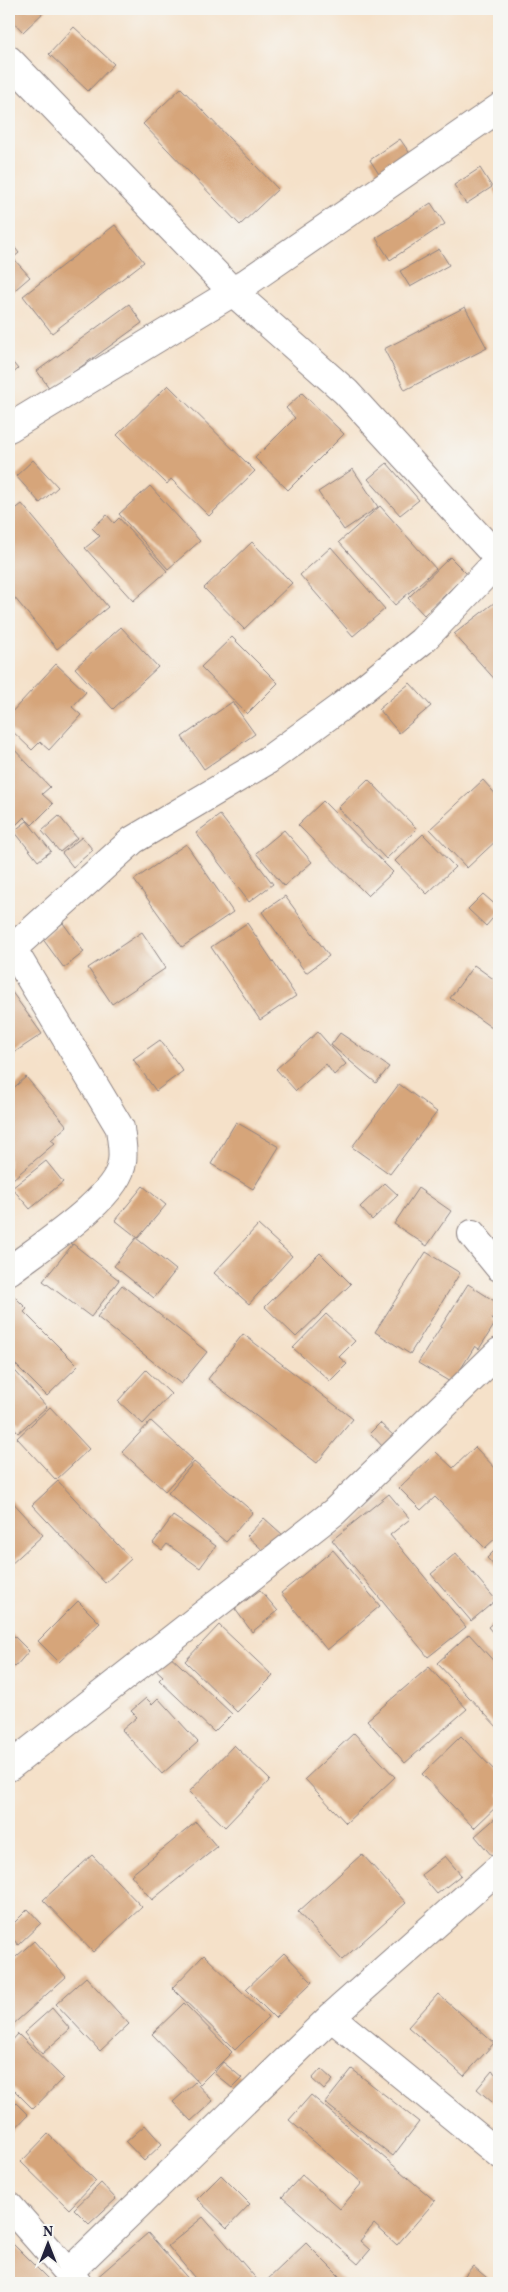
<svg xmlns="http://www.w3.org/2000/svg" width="508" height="2292" viewBox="0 0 508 2292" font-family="Vollkorn,serif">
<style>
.building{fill:#d6a57a}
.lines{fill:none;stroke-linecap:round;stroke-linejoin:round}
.street-casing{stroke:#8c8282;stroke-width:30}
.street{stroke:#fff;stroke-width:28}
</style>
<rect width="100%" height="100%" fill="#f6f6f2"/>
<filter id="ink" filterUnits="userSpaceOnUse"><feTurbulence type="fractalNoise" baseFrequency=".02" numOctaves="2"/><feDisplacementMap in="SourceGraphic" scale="10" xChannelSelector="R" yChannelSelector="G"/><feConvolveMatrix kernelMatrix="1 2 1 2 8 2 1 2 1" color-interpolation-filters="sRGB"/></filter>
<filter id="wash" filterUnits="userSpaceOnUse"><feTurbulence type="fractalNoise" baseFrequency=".0096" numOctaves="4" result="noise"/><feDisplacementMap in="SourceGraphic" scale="20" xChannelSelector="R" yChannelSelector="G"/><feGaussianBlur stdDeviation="1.12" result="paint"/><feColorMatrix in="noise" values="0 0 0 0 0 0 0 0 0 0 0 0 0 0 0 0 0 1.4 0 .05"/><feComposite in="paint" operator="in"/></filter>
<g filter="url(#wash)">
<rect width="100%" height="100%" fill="#f5e1c9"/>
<g id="blocks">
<path class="building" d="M9 9H47L23 32 9 17Z
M74 27 114 64 88 91 49 54Z
M181 88 278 189 240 225 143 124Z
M400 139 413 158 382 179 370 160Z
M480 168 492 187 466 204 454 185Z
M499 186V199L494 189Z
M431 203 445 224 390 260 376 238Z
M115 225 144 262 52 333 23 296Z
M9 240 19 253 13 258 30 277 9 295Z
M439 249 449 265 410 287 400 271Z
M129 304 142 323 50 389 37 371Z
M465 307 487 348 405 390 384 349Z
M9 358 18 369 9 377Z
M168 385 255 471 209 516 171 479 167 484 117 435Z
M302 393 344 434 288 490 255 458 295 418 286 408Z
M33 460 58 487 40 503 16 476Z
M387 463 419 500 400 515 368 479Z
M353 469 378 507 344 530 318 492Z
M150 486 200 541 168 569 119 514Z
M22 504 108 607 57 649 9 591V514Z
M380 506 436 569 395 605 339 542Z
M107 515 114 523 119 518 167 571 133 601 85 548 100 536 92 528Z
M252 542 292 583 244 629 204 588Z
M331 547 385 609 353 636 300 575Z
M450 557 467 574 424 615 408 598Z
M499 599V684L454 634Z
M121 627 158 667 113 709 75 668Z
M232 637 278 683 247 714 201 667Z
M56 664 86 692 72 707 81 715 49 750 40 742 32 750 9 728V715Z
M410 683 431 706 399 733 379 709Z
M232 702 255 734 204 769 182 737Z
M9 744 50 787 42 794 53 804 32 825 24 817 9 832Z
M368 779 417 829 386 859 338 808Z
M483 780 499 798V838L467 868 430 829Z
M323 801 393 872 368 896 298 825Z
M220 815 273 884 249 902 196 833Z
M59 816 77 838 60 852 42 831Z
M27 821 51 851 38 861 14 831Z
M284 830 312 862 284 886 256 853Z
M423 834 455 867 427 894 395 861Z
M82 837 93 850 73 867 62 853Z
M186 844 233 912 182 947 134 880Z
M483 894 499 908V911L486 926 468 909Z
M285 896 329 956 306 973 262 912Z
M63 923 84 952 64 968 42 938Z
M247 923 296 996 260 1020 211 947Z
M142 932 166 968 112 1004 88 968Z
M474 965 499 983V1033L450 998Z
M9 988 42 1034 12 1054 9 1050Z
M318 1032 346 1064 334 1075 326 1064 296 1091 276 1069Z
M340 1033 389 1067 376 1083 331 1045Z
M160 1040 183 1071 156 1091 133 1059Z
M26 1077 67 1126 51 1140 55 1143 13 1179 9 1174V1092Z
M399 1084 437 1112 390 1174 352 1147Z
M236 1122 279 1147 253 1189 211 1164Z
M46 1161 63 1182 30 1209 12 1188Z
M385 1183 398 1195 372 1220 360 1207Z
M143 1186 166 1205 138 1238 115 1220Z
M418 1188 451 1211 427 1246 394 1224Z
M258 1225 292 1256 249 1304 214 1273Z
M136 1238 176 1270 154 1298 114 1266Z
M73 1244 119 1280 91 1317 43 1281Z
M426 1252 460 1273 410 1354 375 1332Z
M320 1253 351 1284 296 1337 265 1307Z
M468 1284 499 1304V1308L492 1319 496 1322 479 1349 475 1346 452 1383 418 1363Z
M122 1285 207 1352 181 1384 97 1317Z
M9 1291 27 1309 24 1312 78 1366 47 1396 9 1358Z
M326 1314 355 1341 339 1357 347 1364 330 1381 293 1348Z
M243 1334 353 1419 317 1463 208 1379Z
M9 1364 47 1407 18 1433 9 1423Z
M146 1370 171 1394 143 1424 118 1401Z
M50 1407 89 1449 56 1480 17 1438Z
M151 1421 193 1460 165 1491 122 1452Z
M380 1423 395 1437 384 1448 370 1433Z
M475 1447 499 1472V1535L485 1548 435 1497 421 1510 399 1488 436 1452 453 1468Z
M194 1462 253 1512 226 1542 168 1493Z
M58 1481 131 1559 105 1583 32 1505Z
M389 1494 410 1519 390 1535 466 1627 428 1657 332 1540Z
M9 1498 43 1535 9 1566Z
M173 1516 216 1546 200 1568 167 1544 162 1550 153 1543Z
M264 1518 283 1535 266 1553 247 1536Z
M499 1546V1571L487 1558Z
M333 1550 380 1606 327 1650 281 1593Z
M456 1553 496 1600 471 1621 431 1574Z
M260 1590 278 1611 252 1632 235 1609Z
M78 1601 100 1623 59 1662 38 1641Z
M499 1617V1640L488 1627Z
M219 1625 273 1676 237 1712 185 1661Z
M9 1631 29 1651 15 1667 9 1661Z
M469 1634 499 1667V1729L437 1663Z
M165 1651 232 1714 214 1732 159 1680 163 1676 151 1665Z
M429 1667 467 1709 405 1763 367 1720Z
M146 1698 152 1704 158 1698 198 1742 162 1774 122 1730 137 1717 131 1711Z
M354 1733 395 1777 346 1823 305 1779Z
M461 1736 499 1775V1804L474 1828 422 1774Z
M234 1745 270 1780 225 1827 189 1792Z
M499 1815V1850L492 1856 475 1836Z
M196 1822 217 1847 152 1900 131 1875Z
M362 1854 406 1903 342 1960 298 1912Z
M92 1855 142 1907 93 1952 43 1900Z
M445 1856 461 1875 437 1894 421 1875Z
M28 1909 41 1923 18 1945 9 1934V1928Z
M34 1941 66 1977 9 2028V1963Z
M284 1953 312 1982 275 2018 246 1989Z
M204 1955 268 2017 235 2050 172 1988Z
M86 1977 129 2024 100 2051 56 2004Z
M438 1994 494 2043 464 2076 408 2027Z
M184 2003 232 2052 200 2084 152 2034Z
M52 2008 70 2029 42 2054 24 2033Z
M18 2034 63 2078 33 2109 9 2085V2044Z
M223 2062 242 2078 232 2088 214 2073Z
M321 2069 333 2080 324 2090 312 2079Z
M352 2069 419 2122 393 2156 325 2103Z
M492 2071 499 2077V2108L477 2089Z
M195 2082 213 2101 191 2121 173 2102Z
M311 2095 435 2201 397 2245 374 2224 360 2241 370 2250 358 2264 282 2197 302 2175 340 2209 362 2183 289 2120Z
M9 2096 28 2115 9 2135Z
M145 2125 162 2144 144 2161 126 2142Z
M48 2134 96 2181 69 2209 21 2162Z
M221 2175 250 2204 227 2228 197 2199Z
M101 2183 116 2199 89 2224 74 2209Z
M203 2217 260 2283H199L168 2246Z
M148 2233 192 2283H99L95 2279Z
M9 2240 52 2283H9Z
M306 2243 346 2283H267L265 2282Z
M473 2266 493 2283H458Z"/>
</g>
</g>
<g filter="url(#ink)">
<use href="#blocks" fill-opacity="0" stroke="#8c8282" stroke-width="1"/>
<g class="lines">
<g class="street-casing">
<path id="street" d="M9 60 233 292 346 392 499 559
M9 428 233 292 499 108
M9 943 120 1128C121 1139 124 1151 122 1162 119 1197 37 1249 9 1271
M13 948 133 840 268 760 342 706 422 641 499 560
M472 1234 499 1267
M9 1767 334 1512 499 1352
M331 2017 499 2154
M9 2206 77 2283
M69 2272 331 2017 499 1868"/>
</g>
<use href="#street" class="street"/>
</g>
</g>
<rect width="508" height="2292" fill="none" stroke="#f6f6f2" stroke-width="30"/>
<g transform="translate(48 2244)" stroke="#f6f6f2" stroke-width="4" paint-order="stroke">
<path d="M0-4L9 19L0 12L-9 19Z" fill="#22223b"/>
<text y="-8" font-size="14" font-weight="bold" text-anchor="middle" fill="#22223b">N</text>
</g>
</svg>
